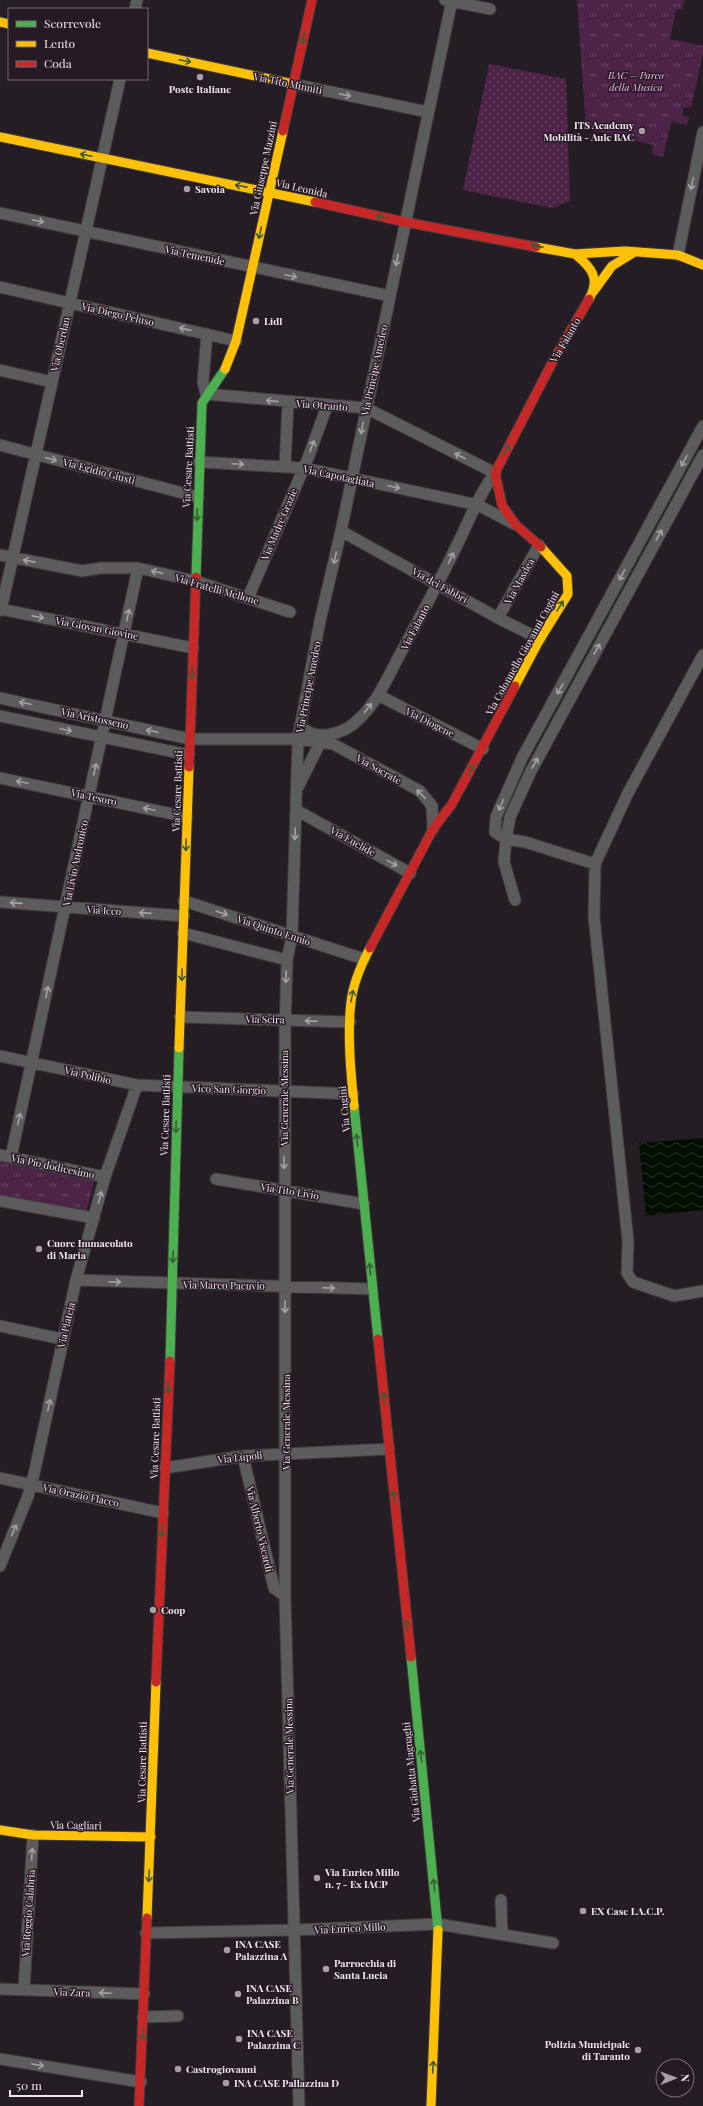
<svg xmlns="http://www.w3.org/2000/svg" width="703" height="2106" viewBox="0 0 703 2106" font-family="'Playfair Display',serif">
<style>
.grass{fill:url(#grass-dots)}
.park{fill:url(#park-tufts)}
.water{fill:url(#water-waves)}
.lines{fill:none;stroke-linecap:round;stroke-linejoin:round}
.street-casing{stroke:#403a3f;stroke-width:13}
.fast-casing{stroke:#403a3f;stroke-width:11}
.slow-casing{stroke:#403a3f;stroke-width:11}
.jam-casing{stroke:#403a3f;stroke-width:11}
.street{stroke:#5b5c5b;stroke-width:11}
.fast{stroke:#4caf50;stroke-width:9}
.slow{stroke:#ffc107;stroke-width:9}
.jam{stroke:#c62828;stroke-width:9}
.oneway{stroke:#385d38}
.oneway2{stroke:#a6a2a4}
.poi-dot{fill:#a9a0a7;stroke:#271a25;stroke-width:1.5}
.labels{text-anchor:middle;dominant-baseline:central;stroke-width:3;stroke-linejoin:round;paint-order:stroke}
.park-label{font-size:10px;font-style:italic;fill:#f4b9ec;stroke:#271a25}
.street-label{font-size:10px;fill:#f0e7ee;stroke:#271a25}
.poi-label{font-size:10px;font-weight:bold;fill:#f0e7ee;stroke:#271a25;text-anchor:start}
</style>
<defs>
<pattern id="grass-dots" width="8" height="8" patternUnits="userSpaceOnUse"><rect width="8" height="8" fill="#4d2348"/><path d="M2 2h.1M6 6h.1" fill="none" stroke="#674363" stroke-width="1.8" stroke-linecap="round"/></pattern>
<pattern id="park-tufts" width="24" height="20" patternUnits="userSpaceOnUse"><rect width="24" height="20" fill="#4d2348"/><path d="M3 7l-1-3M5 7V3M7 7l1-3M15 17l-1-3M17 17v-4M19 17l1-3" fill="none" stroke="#674363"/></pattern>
<pattern id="water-waves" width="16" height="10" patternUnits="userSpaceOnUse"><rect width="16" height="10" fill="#030e03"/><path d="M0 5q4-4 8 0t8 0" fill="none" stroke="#283128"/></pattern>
</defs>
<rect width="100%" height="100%" fill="#241d23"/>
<path class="grass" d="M489 64 566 79 570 201 552 208 463 190Z"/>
<path class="park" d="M577 0H684L682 10 676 9 670 39 703 46V53L691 108 684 107 682 116 689 117 687 125 671 122 663 157 652 155 653 145 586 129Z
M0 1160 95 1179 86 1212 0 1197Z"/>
<path class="water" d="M703 1138V1210L646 1216 639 1143Z"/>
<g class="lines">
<g class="street-casing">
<path id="street" d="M445 0 490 9
M135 9 137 0
M293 84 428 112
M0 213 390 296
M678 255 703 132
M0 287 236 341
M207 334 203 382 206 394 366 408 495 473C479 494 469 521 457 545 439 583 418 621 398 658 387 679 377 702 359 719 345 734 314 743 300 725
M0 370 52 382
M703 426 522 758 496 817 495 832 506 839 510 817 531 771 703 455
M0 445 198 497
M199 462 304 468 478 505 514 524
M285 467 288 402
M341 531 498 618 540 639
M0 555 82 571 101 568H138L195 581 290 612
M248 598 308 458 327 406
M0 609 193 648
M1 610 120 79
M498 618 539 545
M703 655 628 793 595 864 594 917 628 1241 627 1273 633 1282 674 1296 703 1291
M378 695 483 749
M0 698 190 739H298L333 744 420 791 432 806 433 829
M0 716 189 755
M0 778 187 817
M298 787 321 741
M296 810 410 873
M515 900 504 862 506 839 525 842 595 864
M184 901 364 959
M0 902 184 916
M183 933 287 960
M180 1017 350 1022
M0 1056 137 1085 353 1094
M0 1155 105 1177
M11 1157 138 568
M216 1179 364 1204
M0 1201 94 1218
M76 1280 372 1289
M0 1326 62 1339
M243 1456 274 1588 285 1596
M165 1468 243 1456 389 1449
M0 1478 163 1513
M0 1566 28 1496 34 1474 76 1280 105 1177 137 1085
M501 1900 502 1935
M146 1933 294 1930 438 1924 553 1943
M0 1989 144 1994
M24 1990 33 1835
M143 2017 178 2016
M0 2059 141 2082
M299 2106 285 1596V1030L287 960 292 936 298 739 320 621 341 531 452 0"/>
</g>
<g class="fast-casing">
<path id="fast" d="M196 577 202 403 225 369
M354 1106 378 1339
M170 1361 179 1048
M411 1657 438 1930"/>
</g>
<g class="slow-casing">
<path id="slow" d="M0 22 9 24
M147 53 293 84
M0 137 315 202
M536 247 575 254 625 251 678 255 703 265
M575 254C591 267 601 278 589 299
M593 292 612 266 633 253
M225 369 236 341 283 131
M515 686 540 639 568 594 567 576 541 547
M179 1048 189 767
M354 1106C351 1074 347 1034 351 1002 353 985 362 963 370 948
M0 1830 33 1835 151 1837
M147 1918 156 1682
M431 2106 438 1930"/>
</g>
<g class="jam-casing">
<path id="jam" d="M283 131 312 0
M315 202 405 222 536 247
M541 547 515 524 502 505 495 473 553 361 589 299
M189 767 196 577
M370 948 433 829 452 804 515 686
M378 1339 411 1657
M156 1682 170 1361
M139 2106 147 1918"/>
</g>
<use href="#street" class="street"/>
<use href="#fast" class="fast"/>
<use href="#slow" class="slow"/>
<use href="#jam" class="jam"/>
</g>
<defs><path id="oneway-shaft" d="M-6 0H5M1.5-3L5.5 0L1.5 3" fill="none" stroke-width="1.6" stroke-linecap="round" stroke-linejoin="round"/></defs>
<g class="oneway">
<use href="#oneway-shaft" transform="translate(303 38) rotate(103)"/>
<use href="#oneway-shaft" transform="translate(185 61) rotate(12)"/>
<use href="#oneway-shaft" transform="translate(86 155) rotate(-168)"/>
<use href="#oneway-shaft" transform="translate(241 186) rotate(-169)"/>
<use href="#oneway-shaft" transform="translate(382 217) rotate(-168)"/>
<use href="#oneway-shaft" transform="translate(260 233) rotate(103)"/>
<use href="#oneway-shaft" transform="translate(537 246) rotate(-169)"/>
<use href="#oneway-shaft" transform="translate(506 450) rotate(-63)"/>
<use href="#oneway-shaft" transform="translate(197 515) rotate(92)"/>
<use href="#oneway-shaft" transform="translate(560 606) rotate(-58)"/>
<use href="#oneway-shaft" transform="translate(192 673) rotate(92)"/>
<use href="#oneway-shaft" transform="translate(471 770) rotate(-61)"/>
<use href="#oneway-shaft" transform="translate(186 845) rotate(92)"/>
<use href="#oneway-shaft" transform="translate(182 975) rotate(92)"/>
<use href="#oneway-shaft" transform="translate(352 996) rotate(-79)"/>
<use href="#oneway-shaft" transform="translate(176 1127) rotate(92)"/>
<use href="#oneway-shaft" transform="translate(357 1140) rotate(-96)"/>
<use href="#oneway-shaft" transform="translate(173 1257) rotate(91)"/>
<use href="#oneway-shaft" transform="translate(370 1269) rotate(-95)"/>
<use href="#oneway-shaft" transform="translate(168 1387) rotate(93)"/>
<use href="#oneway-shaft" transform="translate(384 1398) rotate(-96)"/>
<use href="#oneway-shaft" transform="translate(394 1497) rotate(-96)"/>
<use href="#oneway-shaft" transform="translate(162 1531) rotate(93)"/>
<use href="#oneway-shaft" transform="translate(407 1626) rotate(-96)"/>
<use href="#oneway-shaft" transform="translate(421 1756) rotate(-96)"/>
<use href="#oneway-shaft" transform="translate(149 1876) rotate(93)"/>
<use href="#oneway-shaft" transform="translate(434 1885) rotate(-96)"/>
<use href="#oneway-shaft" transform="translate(143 2034) rotate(93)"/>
<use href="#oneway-shaft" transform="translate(433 2067) rotate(-87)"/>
</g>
<g class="oneway2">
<use href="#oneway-shaft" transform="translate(345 95) rotate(12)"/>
<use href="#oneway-shaft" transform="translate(692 184) rotate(102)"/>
<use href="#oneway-shaft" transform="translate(38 221) rotate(12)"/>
<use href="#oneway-shaft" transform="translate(397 260) rotate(102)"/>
<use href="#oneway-shaft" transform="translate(291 276) rotate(12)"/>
<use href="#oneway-shaft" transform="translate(185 329) rotate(-167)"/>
<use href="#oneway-shaft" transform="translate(272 401) rotate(-174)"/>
<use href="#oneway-shaft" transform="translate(362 428) rotate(102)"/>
<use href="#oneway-shaft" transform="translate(312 446) rotate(-70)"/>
<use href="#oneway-shaft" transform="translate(460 456) rotate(-153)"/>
<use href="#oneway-shaft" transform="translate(51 459) rotate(15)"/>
<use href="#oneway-shaft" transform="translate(684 461) rotate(118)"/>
<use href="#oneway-shaft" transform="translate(238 464) rotate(3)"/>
<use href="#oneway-shaft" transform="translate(394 487) rotate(12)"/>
<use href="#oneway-shaft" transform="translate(659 535) rotate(-61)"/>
<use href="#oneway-shaft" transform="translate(335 558) rotate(103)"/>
<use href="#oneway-shaft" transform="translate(451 558) rotate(-64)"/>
<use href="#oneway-shaft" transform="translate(29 561) rotate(-169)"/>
<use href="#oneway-shaft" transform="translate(157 572) rotate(-168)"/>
<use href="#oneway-shaft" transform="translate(622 575) rotate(118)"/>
<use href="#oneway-shaft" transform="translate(128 615) rotate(-78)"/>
<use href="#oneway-shaft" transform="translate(38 617) rotate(11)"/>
<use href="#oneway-shaft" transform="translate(597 649) rotate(-61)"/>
<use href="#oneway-shaft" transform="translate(560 689) rotate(119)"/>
<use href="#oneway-shaft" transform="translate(25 703) rotate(-168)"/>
<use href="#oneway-shaft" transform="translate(368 708) rotate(-52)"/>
<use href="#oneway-shaft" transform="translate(66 730) rotate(12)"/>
<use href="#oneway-shaft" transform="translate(152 731) rotate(-168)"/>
<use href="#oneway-shaft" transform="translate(535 763) rotate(-61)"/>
<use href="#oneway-shaft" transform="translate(95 769) rotate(-77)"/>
<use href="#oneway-shaft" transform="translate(22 782) rotate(-168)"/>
<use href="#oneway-shaft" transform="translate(421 794) rotate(-135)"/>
<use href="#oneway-shaft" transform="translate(501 805) rotate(114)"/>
<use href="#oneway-shaft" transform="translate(149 809) rotate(-168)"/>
<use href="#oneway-shaft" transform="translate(295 834) rotate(92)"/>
<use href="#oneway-shaft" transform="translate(392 863) rotate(29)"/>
<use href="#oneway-shaft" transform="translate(16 903) rotate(-176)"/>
<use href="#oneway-shaft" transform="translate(145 913) rotate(-176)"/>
<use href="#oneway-shaft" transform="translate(222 913) rotate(18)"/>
<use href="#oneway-shaft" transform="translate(286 977) rotate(92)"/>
<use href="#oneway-shaft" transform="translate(47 992) rotate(-78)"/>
<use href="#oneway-shaft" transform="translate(311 1021) rotate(-178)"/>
<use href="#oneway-shaft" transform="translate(19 1119) rotate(-78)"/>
<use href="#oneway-shaft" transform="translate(284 1163) rotate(90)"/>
<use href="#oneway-shaft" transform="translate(100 1197) rotate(-75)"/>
<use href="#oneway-shaft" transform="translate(115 1282) rotate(2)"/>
<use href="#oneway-shaft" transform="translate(329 1288) rotate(2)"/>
<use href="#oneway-shaft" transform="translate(285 1307) rotate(90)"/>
<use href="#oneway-shaft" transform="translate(49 1405) rotate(-78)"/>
<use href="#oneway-shaft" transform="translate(14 1530) rotate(-68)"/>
<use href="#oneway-shaft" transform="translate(32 1854) rotate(-86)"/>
<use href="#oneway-shaft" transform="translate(105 1993) rotate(-178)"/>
<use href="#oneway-shaft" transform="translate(38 2065) rotate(9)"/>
</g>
<g class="poi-dot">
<circle cx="200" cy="77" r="4"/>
<circle cx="642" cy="131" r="4"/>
<circle cx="187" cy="189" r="4"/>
<circle cx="256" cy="321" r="4"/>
<circle cx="39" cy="1249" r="4"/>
<circle cx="153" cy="1610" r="4"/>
<circle cx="317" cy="1878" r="4"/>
<circle cx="583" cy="1911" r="4"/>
<circle cx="227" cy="1950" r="4"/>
<circle cx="326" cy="1969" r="4"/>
<circle cx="238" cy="1994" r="4"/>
<circle cx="239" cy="2039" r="4"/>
<circle cx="638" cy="2050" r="4"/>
<circle cx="178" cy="2069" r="4"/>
<circle cx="226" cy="2083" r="4"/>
</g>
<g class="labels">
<g class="park-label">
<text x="636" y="75">BAC – Parco<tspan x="636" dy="12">della Musica</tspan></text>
</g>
<g class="street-label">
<text transform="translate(288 83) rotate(12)">Via Tito Minniti</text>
<text transform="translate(263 168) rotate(-78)">Via Giuseppe Mazzini</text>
<text transform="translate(302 188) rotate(13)">Via Leonida</text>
<text transform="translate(195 255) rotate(12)">Via Temenide</text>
<text transform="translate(118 314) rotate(13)">Via Diego Peluso</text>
<text transform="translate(565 340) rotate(-60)">Via Falanto</text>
<text transform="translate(60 344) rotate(-77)">Via Oberdan</text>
<text transform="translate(374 370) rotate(-78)">Via Principe Amedeo</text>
<text transform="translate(322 405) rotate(4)">Via Otranto</text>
<text transform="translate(188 467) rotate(-87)">Via Cesare Battisti</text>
<text transform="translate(99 471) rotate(15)">Via Egidio Giusti</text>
<text transform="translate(339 476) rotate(12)">Via Capotagliata</text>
<text transform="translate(279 524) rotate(-67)">Via Madre Grazie</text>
<text transform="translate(519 581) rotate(-61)">Via Masdea</text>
<text transform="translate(440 585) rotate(29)">Via dei Fabbri</text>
<text transform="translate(217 589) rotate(16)">Via Fratelli Mellone</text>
<text transform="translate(415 627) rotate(-62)">Via Falanto</text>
<text transform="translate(97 628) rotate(11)">Via Giovan Giovine</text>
<text transform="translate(522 653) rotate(-61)">Via Colonnello Giovanni Cugini</text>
<text transform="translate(308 687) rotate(-79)">Via Principe Amedeo</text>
<text transform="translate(95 718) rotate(12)">Via Aristosseno</text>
<text transform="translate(430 722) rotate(27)">Via Diogene</text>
<text transform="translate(379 769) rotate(29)">Via Socrate</text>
<text transform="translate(177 791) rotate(-88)">Via Cesare Battisti</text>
<text transform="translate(94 797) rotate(12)">Via Tesoro</text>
<text transform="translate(353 841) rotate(29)">Via Euclide</text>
<text transform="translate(75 863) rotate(-78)">Via Livio Andronico</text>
<text transform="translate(104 910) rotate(4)">Via Icco</text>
<text transform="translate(274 930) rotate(18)">Via Quinto Ennio</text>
<text transform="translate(265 1019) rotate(1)">Via Scira</text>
<text transform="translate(88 1075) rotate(13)">Via Polibio</text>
<text transform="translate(229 1089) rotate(2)">Vico San Giorgio</text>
<text transform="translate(284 1098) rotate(-90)">Via Generale Messina</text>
<text transform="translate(344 1109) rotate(-95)">Via Cugini</text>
<text transform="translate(165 1115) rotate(-88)">Via Cesare Battisti</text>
<text transform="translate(53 1166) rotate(12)">Via Pio dodicesimo</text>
<text transform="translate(290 1191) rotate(9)">Via Tito Livio</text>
<text transform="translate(224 1285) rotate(1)">Via Marco Pacuvio</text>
<text transform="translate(66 1325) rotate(-77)">Via Plateja</text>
<text transform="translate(286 1422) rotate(-90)">Via Generale Messina</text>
<text transform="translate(155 1438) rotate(-88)">Via Cesare Battisti</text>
<text transform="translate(240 1457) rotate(-6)">Via Lùpoli</text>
<text transform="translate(81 1495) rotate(12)">Via Orazio Flacco</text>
<text transform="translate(260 1529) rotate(77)">Via Alberto Viscardi</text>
<text transform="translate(289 1746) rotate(-91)">Via Generale Messina</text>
<text transform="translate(142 1762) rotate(-89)">Via Cesare Battisti</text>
<text transform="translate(411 1772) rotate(-96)">Via Giobatta Magnaghi</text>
<text transform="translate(76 1825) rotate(1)">Via Cagliari</text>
<text transform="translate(28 1913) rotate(-86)">Via Reggio Calabria</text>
<text transform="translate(350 1928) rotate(-3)">Via Enrico Millo</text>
<text transform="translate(72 1992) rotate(2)">Via Zara</text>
</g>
<g class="poi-label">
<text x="200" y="89" text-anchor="middle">Poste Italiane</text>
<text x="634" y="125" text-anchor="end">ITS Academy<tspan x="634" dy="12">Mobilità - Aule BAC</tspan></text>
<text x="195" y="189">Savoia</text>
<text x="264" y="321">Lidl</text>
<text x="47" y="1243">Cuore Immacolato<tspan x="47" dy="12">di Maria</tspan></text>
<text x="161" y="1610">Coop</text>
<text x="325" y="1872">Via Enrico Millo<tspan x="325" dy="12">n. 7 - Ex IACP</tspan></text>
<text x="591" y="1911">EX Case I.A.C.P.</text>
<text x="235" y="1944">INA CASE<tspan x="235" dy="12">Palazzina A</tspan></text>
<text x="334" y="1963">Parrocchia di<tspan x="334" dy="12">Santa Lucia</tspan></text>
<text x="246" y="1988">INA CASE<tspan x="246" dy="12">Palazzina B</tspan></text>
<text x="247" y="2033">INA CASE<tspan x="247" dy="12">Palazzina C</tspan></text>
<text x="630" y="2044" text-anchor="end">Polizia Municipale<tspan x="630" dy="12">di Taranto</tspan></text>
<text x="186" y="2069">Castrogiovanni</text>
<text x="234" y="2083">INA CASE Pallazzina D</text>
</g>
</g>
<rect x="8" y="8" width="140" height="72" fill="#271a25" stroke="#776c75"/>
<rect x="16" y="21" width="20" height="6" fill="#4caf50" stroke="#776c75"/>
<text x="44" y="28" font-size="12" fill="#f0e7ee">Scorrevole</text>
<rect x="16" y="41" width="20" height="6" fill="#ffc107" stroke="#776c75"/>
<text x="44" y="48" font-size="12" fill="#f0e7ee">Lento</text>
<rect x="16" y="61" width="20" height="6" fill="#c62828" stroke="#776c75"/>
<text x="44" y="68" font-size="12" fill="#f0e7ee">Coda</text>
<g transform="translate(675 2078) rotate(89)"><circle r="19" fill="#271a25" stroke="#776c75"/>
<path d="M0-3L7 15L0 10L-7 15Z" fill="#a9a0a7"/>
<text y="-6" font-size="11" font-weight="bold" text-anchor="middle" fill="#f0e7ee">N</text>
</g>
<path d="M10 2090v6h72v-6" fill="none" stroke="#f0e7ee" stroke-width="2"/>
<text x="16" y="2090" font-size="12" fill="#f0e7ee" stroke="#271a25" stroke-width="3" paint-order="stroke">50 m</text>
</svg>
